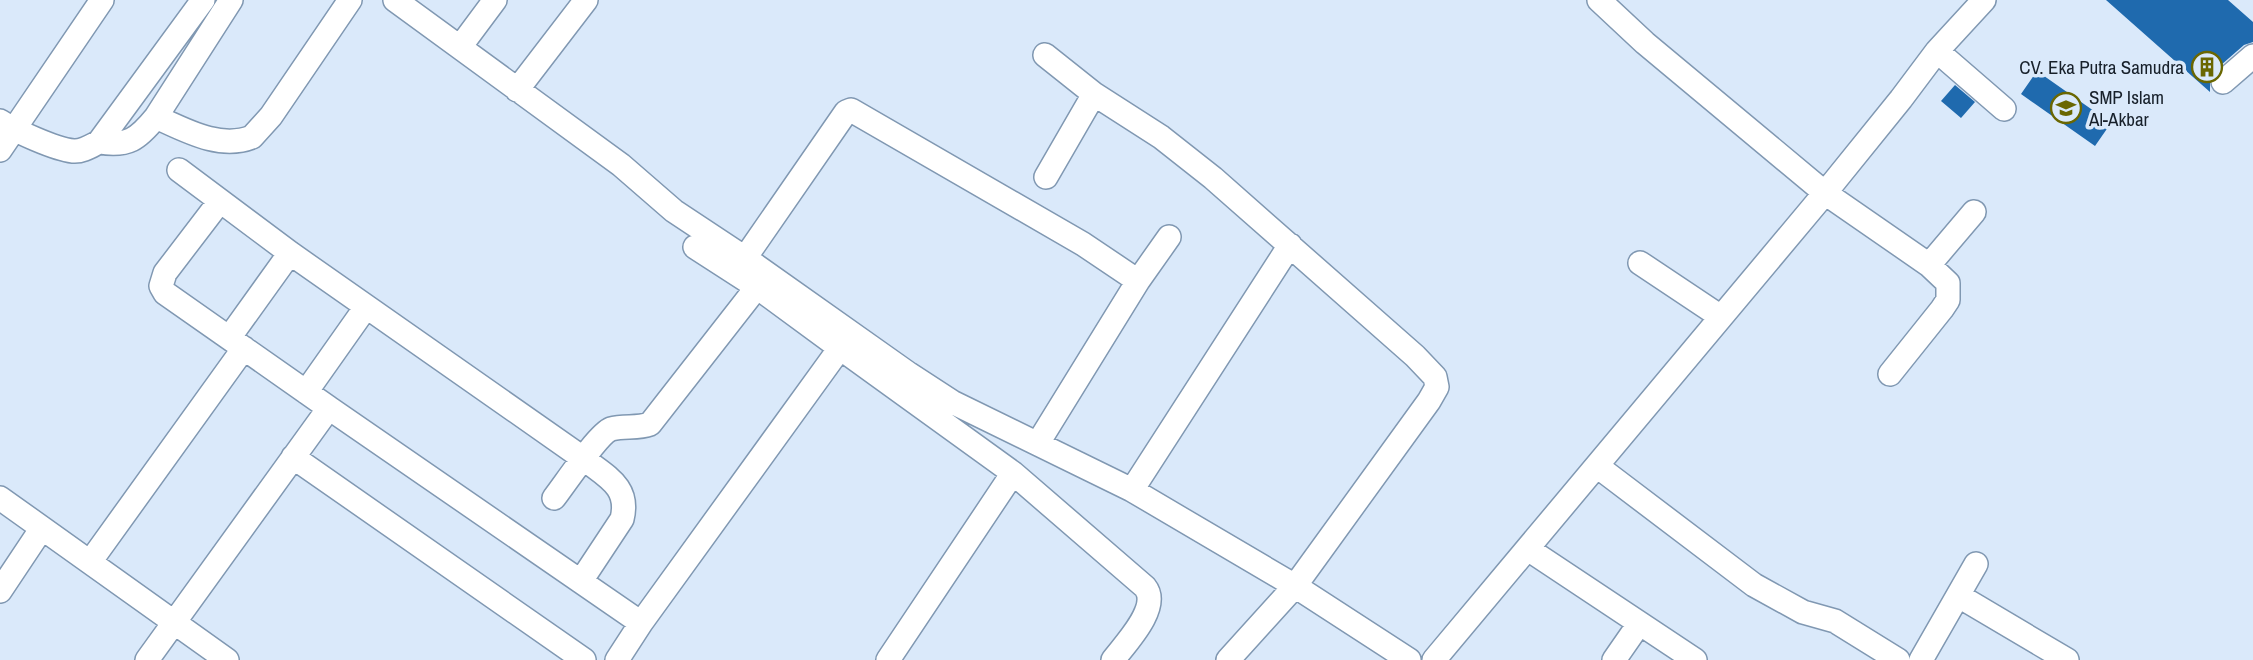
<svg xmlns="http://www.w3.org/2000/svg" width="2253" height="660" viewBox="0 0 2253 660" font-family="'Archivo Narrow',sans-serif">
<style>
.building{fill:#1f6aae}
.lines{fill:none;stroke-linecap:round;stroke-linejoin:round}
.minor-casing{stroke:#8098b2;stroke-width:26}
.minor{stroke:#fff;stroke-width:23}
.labels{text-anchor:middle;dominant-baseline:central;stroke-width:7;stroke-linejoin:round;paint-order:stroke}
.poi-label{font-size:19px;fill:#17202a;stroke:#dae9fa;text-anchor:end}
</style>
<rect width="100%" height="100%" fill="#dae9fa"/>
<path class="building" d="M2106 0H2228L2253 22V42L2244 45 2213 72 2210 78V92Z
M2037 71 2111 123 2095 146 2021 94Z
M1955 85 1975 102 1961 118 1941 101Z"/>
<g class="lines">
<g class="minor-casing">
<path id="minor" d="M395 0 621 165 674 211 745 258 909 374 952 402 1132 490 1295 586 1429 401 1437 387 1435 377 1415 356 1213 178 1161 137 1094 94 1045 55
M1599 0 1645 43 1825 193 1929 265 1974 212
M460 47 495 0
M1937 51 2004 109
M2223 82 2253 56
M517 90 586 0
M156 117C185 130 220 150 252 137L271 116 350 0
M0 121C15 131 55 149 73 151 82 152 91 146 99 142L203 0
M99 142C128 147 138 139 156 117L231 0
M0 150 102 0
M179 170 290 253 584 459C607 477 630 487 622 519L581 581
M1046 177 1094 94
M695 247 757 287 840 348
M745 258 846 112 851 110 1083 244 1138 281
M1640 263 1721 317
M229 338 290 253
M1890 374 1942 309 1948 300V283L1929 265
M306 392 366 307
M329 408 641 623 840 348 1013 473 1145 587C1161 607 1126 643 1113 660
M1038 443 1138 281 1169 237
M293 457 584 660
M1597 466 1754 585 1803 612 1835 621 1898 660
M1132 490 1290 245
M0 498 227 660
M554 498C565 484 598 434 611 429 624 425 637 429 650 424L757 287
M1528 549 1695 660
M90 562 244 348
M0 591 42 528
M1959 596 2067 660
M147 660 329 408 165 293 161 286 165 273 220 201
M617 660 641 623
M888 660 1013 473
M1228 660 1295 586 1409 660
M1434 660 1825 193 1901 99 1937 51 1984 0
M1614 660 1639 624
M1921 660 1976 564"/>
</g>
<use href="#minor" class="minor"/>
</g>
<defs>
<g id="building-ring" transform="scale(1.575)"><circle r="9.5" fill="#dae9fa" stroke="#6a6701" stroke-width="1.5"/><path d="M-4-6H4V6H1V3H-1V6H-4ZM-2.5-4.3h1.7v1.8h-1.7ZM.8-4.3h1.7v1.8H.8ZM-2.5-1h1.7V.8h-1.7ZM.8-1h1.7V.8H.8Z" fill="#6a6701"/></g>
<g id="school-ring" transform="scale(1.575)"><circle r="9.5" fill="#dae9fa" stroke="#6a6701" stroke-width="1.5"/><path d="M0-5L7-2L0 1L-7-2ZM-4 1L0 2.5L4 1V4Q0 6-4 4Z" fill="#6a6701"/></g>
</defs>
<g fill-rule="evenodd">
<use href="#building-ring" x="2207" y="67"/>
<use href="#school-ring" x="2066" y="108"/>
</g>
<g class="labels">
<g class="poi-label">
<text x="2184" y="67">CV. Eka Putra Samudra</text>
<text x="2089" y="97" text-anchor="start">SMP Islam<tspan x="2089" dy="22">Al-Akbar</tspan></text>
</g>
</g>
</svg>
